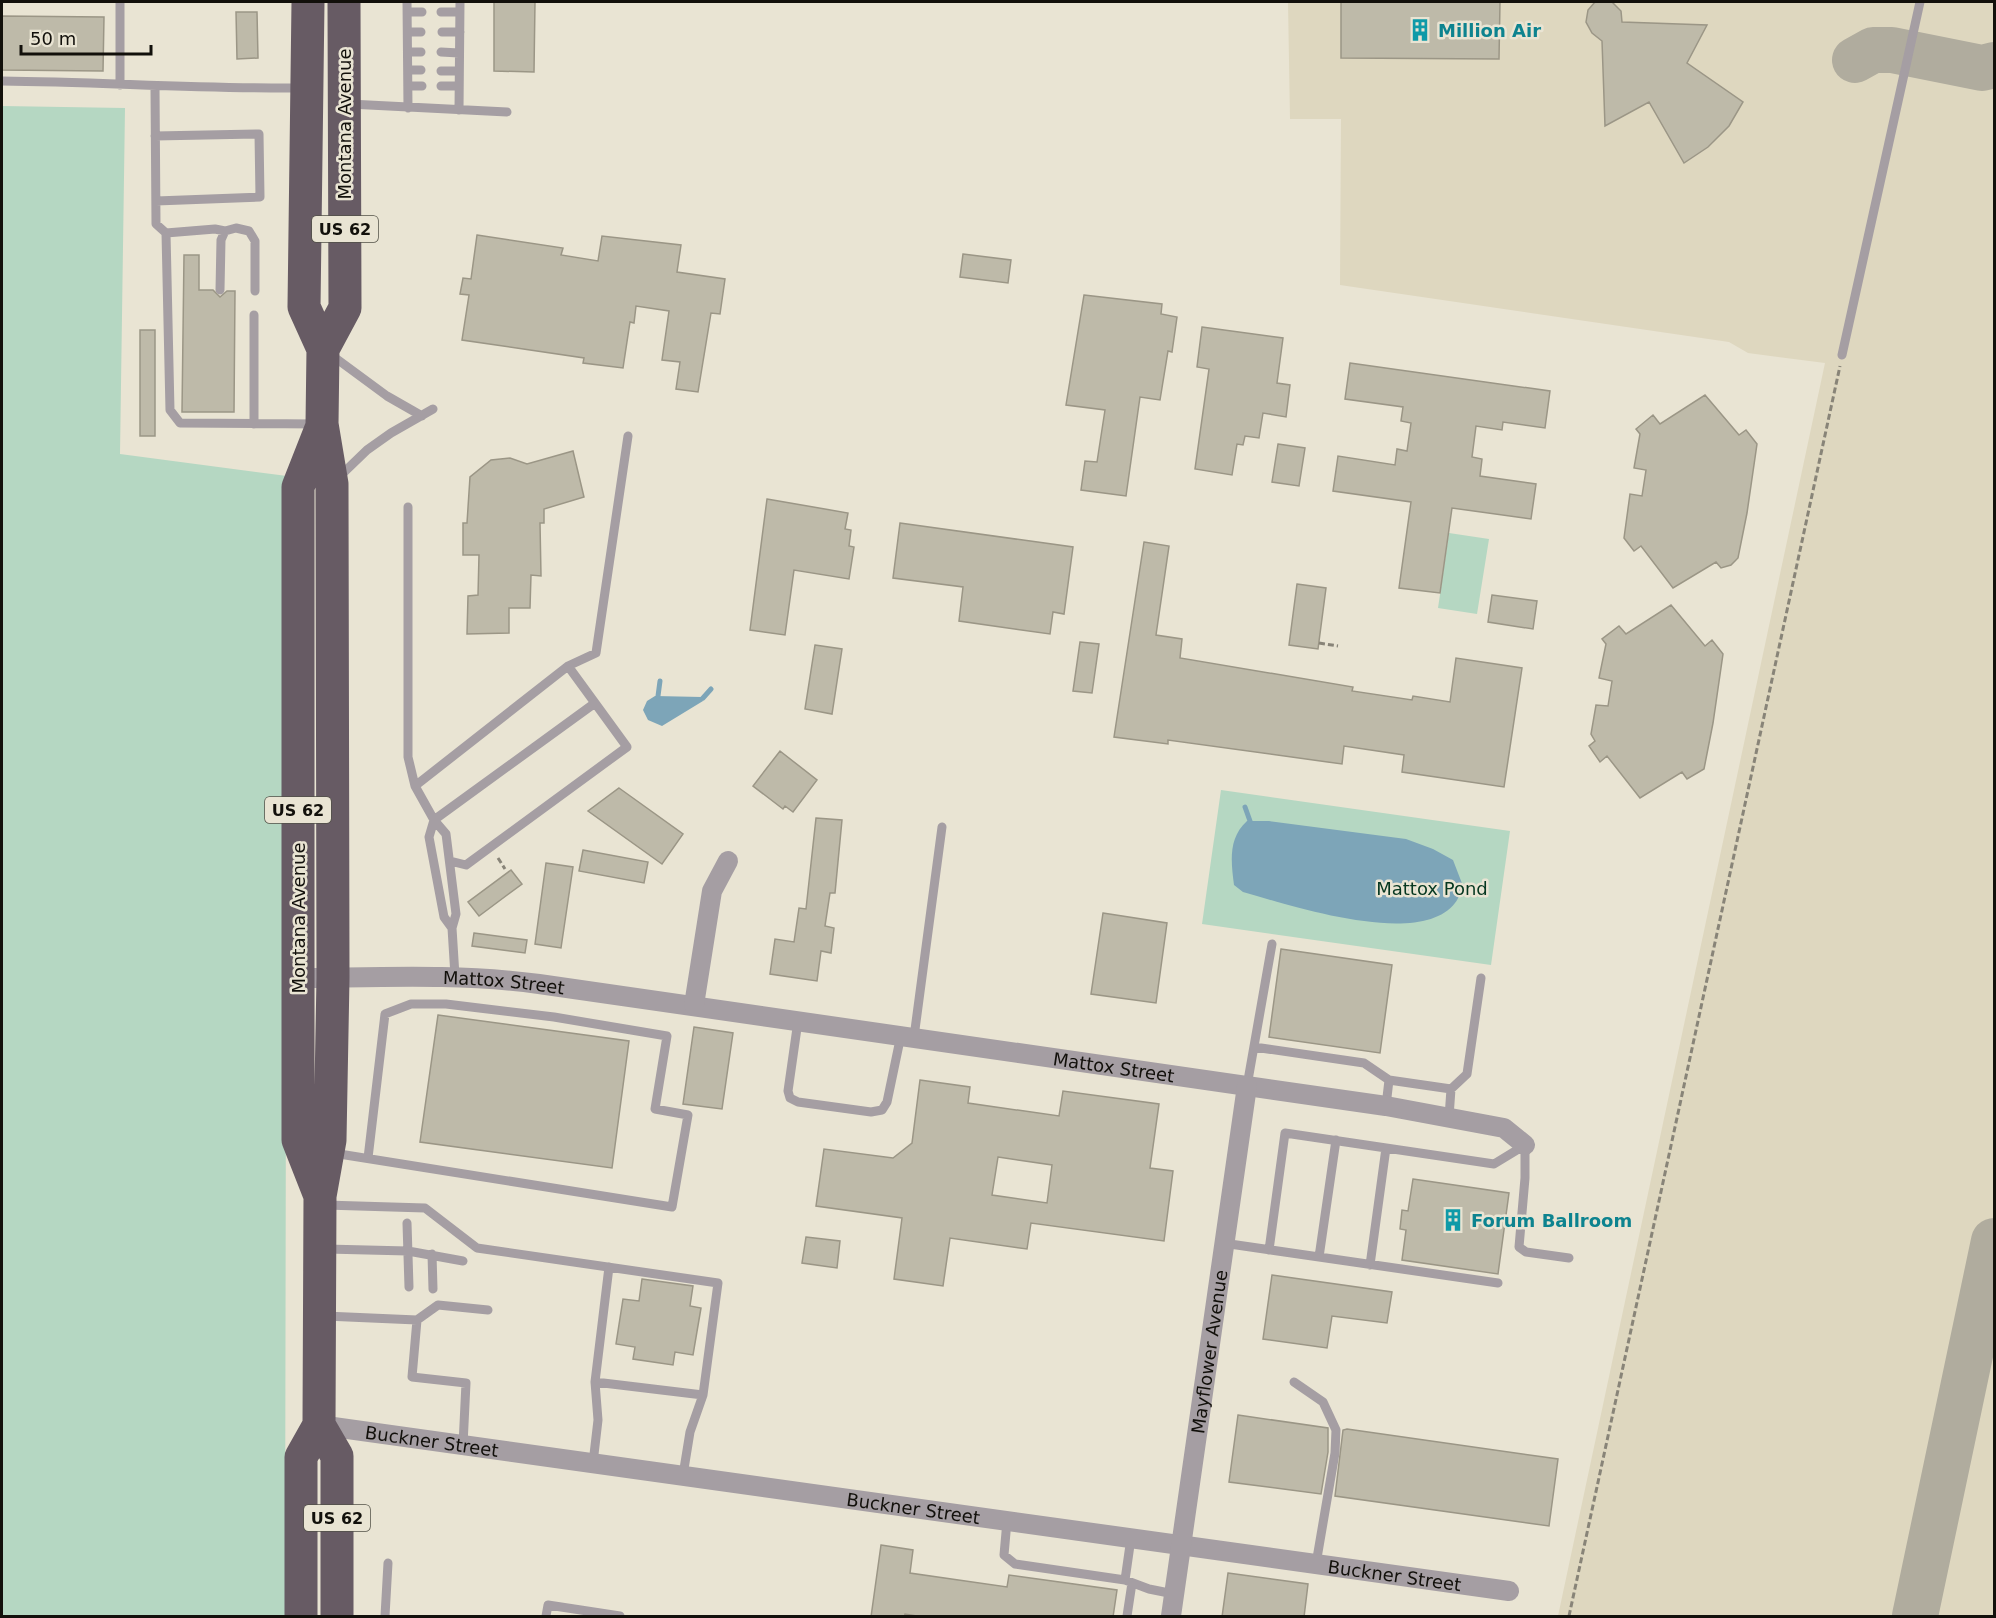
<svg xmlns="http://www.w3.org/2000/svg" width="1996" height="1618" viewBox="0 0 1996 1618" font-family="'DejaVu Sans',sans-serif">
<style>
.built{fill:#ded7bf}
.green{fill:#b5d7c2}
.water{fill:#7da5b8}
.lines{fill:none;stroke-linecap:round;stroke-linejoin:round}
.stream{stroke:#7da5b8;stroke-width:5}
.taxiway{stroke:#b0ac9e;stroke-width:46}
.building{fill:#bebaa9;stroke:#9b9686;stroke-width:1.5;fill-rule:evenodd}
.path{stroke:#888478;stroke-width:3;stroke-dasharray:6 3;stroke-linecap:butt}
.service{stroke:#a59ea3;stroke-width:9}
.minor{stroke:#a59ea3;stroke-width:20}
.trunk{stroke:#675b64;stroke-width:33}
.labels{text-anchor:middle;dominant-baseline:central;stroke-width:5;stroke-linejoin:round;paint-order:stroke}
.shield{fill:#e9e4d3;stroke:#525047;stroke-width:1.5}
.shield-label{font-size:16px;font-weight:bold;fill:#12100b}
.culture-label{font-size:18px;font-weight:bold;fill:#0d838f;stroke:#e9e4d3;text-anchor:start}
.street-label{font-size:18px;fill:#12100b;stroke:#e9e4d3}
.park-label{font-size:18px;fill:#053720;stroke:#e9e4d3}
</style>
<rect width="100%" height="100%" fill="#e9e4d3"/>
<path class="built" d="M1288 2H1994V1616H1558L1825 363 1748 353 1729 342 1340 285 1341 119H1290Z"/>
<path class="green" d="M2 106 125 108 120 454 287 476 285 1616H2Z
M1449 533 1489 539 1477 614 1438 608Z
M1221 790 1510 831 1491 965 1202 924Z"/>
<path class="water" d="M655 696 702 697 703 701 662 726 648 720 643 710 647 701Z
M1247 821H1269L1406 839 1433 849 1453 860 1463 886C1460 891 1459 899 1455 903 1420 949 1289 905 1243 892L1234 885C1231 862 1228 838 1247 821Z"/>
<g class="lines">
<path class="stream" d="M658 696 660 681
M703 698 711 689
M1245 807 1250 821"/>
<path class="taxiway" d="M1855 60 1873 50H1892L1982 68 1994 65
M1915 1616 1994 1241"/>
</g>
<path class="building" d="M494 2H535L534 72 494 71Z
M1341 2H1500L1499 59 1341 58Z
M1595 2H1612L1621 11 1622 22 1707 25 1687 63 1743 102 1729 126 1708 147 1684 163 1649 102 1605 126 1602 41 1592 33 1586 22 1588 10Z
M236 12H257L258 58 237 59Z
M2 16 104 17 103 71 2 70Z
M477 235 563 248 561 255 598 261 602 236 681 245 677 272 725 279 720 314 711 313 698 392 676 389 680 362 662 360 669 311 636 306 634 323 630 322 623 368 583 363 584 358 462 340 469 295 460 294 463 278 471 279Z
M963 254 1011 260 1008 283 960 277Z
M184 255H199V290H213L220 297 227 291H235L234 412H182Z
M1084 295 1162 304 1161 314 1177 317 1172 352 1168 351 1160 400 1140 397 1126 496 1081 490 1085 461 1097 462 1105 410 1066 405Z
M1202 327 1283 338 1277 383 1290 385 1286 417 1263 413 1259 438 1245 436 1243 445 1237 444 1232 475 1195 469 1209 369 1197 367Z
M140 330H155V436H140Z
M1350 363 1550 391 1545 428 1503 422 1502 430 1476 426 1472 457 1482 459 1480 476 1536 484 1531 519 1452 508 1440 593 1399 588 1411 502 1333 491 1338 456 1395 465 1397 449 1407 451 1411 423 1401 421 1403 407 1345 399Z
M1705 395 1739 435 1746 430 1757 444 1747 513 1738 558 1731 565 1721 568 1716 562 1673 588 1641 546 1634 551 1624 538 1630 494 1642 496 1646 470 1634 468 1640 434 1636 429 1653 415 1660 424Z
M1278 444 1305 448 1299 486 1272 482Z
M573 451 584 497 544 509V523H540L541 576 531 575 530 608H509V633L467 634 468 596 478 595 479 555H463V523H467L470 477 491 460 510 458 527 464Z
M767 499 848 513 845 529 851 530 849 546 854 547 849 579 794 570 785 635 750 630Z
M900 523 1073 547 1064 614 1053 612 1050 634 959 621 963 587 893 578Z
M1144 542 1169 546 1156 635 1182 639 1180 658 1353 687 1352 691 1412 700 1413 696 1450 702 1456 658 1522 668 1504 787 1402 772 1404 755 1344 746 1342 764 1168 740V744L1114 737Z
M1297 584 1326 588 1318 649 1289 645Z
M1492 595 1537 601 1533 629 1488 622Z
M1671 605 1705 646 1712 640 1723 654 1713 723 1704 769 1687 779 1682 772 1640 798 1607 756 1600 762 1589 746 1595 741 1591 734 1596 705 1608 706 1612 681 1599 678 1606 644 1602 639 1619 626 1626 634Z
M1080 642 1099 644 1092 693 1073 691Z
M815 645 842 649 832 714 805 709Z
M780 751 817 780 793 812 785 806 783 809 753 786Z
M619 788 683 834 662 864 588 811Z
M816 818 842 820 835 893H830L825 926 834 928 831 953 821 951 817 981 770 974 775 939 794 942 799 908 806 909Z
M583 850 648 862 644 883 579 871Z
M546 863 573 867 561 948 535 944Z
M511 870 522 884 479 916 468 902Z
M1103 913 1167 923 1156 1003 1091 994Z
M474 933 527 940 525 953 472 946Z
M1281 949 1392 965 1380 1053 1269 1037Z
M438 1015 629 1041 612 1168 420 1142Z
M694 1027 733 1033 722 1109 683 1104Z
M920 1080 970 1087 968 1103 1059 1116 1063 1091 1159 1104 1150 1168 1173 1171 1164 1241 1031 1223 1027 1249 950 1238 943 1286 894 1279 902 1218 816 1206 824 1149 893 1158 912 1143ZM998 1157 1052 1165 1047 1203 992 1195Z
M1413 1179 1509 1193 1498 1274 1402 1260 1406 1230 1400 1229 1402 1210 1408 1211Z
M806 1237 840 1241 837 1268 802 1263Z
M1272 1275 1392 1292 1387 1323 1332 1316 1327 1348 1263 1339Z
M642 1279 693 1286 690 1306 701 1308 693 1355 675 1352 673 1365 633 1359 635 1347 616 1344 623 1299 639 1301Z
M1238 1415 1328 1428V1452L1321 1494 1229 1482Z
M1347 1429 1558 1459 1549 1526 1335 1496 1343 1430Z
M881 1545 913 1550 910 1573 1007 1587 1009 1575 1117 1590 1113 1617H923L905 1614 904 1617H871Z
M1228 1573 1308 1584 1304 1617H1222Z"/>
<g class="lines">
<path class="path" d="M1319 643 1338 646
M498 858 505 869
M1569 1616 1840 366"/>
<path class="service" d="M120 2V85
M407 2 408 108
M407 12H422
M441 12H460
M408 32H421
M442 32H460
M408 52H421
M441 52 459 53
M408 70H421
M441 71H459
M2 81C102 82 201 89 302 88
M408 86H422
M441 86H459
M155 87 156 224 166 233 170 410 180 423 317 424
M349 104 507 112
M459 110 460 2
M155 136 259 134 260 197 156 201
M166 233 215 229 225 231 236 228 249 231 255 241V291
M220 290 221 240 225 231
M330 354 387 396 422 416
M1842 355 1920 2
M254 424V315
M338 478 367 450 391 433 433 409
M408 507V757L415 786 434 820 446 834 456 914 452 928 455 976
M595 703 568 666 596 653 628 436
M415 786 568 666
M450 861 466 865 627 747 595 703 434 820 429 837 444 917 452 928
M798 1021 788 1091 790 1098 798 1102 871 1112 882 1110 887 1102 901 1035
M914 1037 942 827
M1254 1047 1364 1063 1389 1080 1386 1106
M1389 1080 1451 1089 1449 1117
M1247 1086 1272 944
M1451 1089 1467 1074 1481 978
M333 1153 672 1207 688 1115 655 1109 667 1036 554 1017 446 1004H411L385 1014 368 1158
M325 1205 425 1208 477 1248 718 1283 703 1395 690 1432 683 1475
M407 1223 409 1287
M1223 1243 1498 1283
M326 1249 408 1251 463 1261
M1269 1250 1285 1133 1494 1164 1525 1145V1178L1519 1247 1526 1252 1569 1258
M432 1254 433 1289
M1319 1257 1336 1140
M1370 1265 1386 1148
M325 1316 417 1320 412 1377 466 1383 463 1445
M417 1320 438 1305 488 1310
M595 1382 703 1395
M1294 1382 1323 1402 1336 1430 1335 1453 1316 1564
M593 1463 598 1420 595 1382 609 1267
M1007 1521 1004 1555 1015 1564 1125 1580 1149 1589 1174 1594
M1125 1580 1131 1538
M385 1616 388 1563
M546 1616 548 1605 620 1616
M1127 1616 1132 1583"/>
<g class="minor">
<path id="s1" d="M314 978C390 977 464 974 539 984L1386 1106 1504 1128 1525 1145"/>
<path d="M694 1005 712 891 728 861"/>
<path id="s2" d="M319 1425 1509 1591"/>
<path id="s3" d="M1171 1616 1247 1086"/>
</g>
<path class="trunk" d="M323 349 345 308 344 2
M320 1196 298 1140V487L322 426
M319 1425 337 1456V1616
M301 1616V1457L319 1425 320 1196 330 1140 333 978 332 484 322 424 323 349 304 307 308 2"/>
</g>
<defs>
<g id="building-bare" transform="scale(1.8)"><path d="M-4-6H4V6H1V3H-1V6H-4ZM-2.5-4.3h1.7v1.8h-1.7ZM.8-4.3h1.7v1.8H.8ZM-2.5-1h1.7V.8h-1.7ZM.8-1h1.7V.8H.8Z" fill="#0f9aa8" stroke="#e9e4d3" stroke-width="2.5" paint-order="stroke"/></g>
</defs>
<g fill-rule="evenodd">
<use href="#building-bare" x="1420" y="30"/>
<use href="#building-bare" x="1453" y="1220"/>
</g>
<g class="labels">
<g class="shield">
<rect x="312" y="216" width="66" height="26" rx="4.5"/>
<rect x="265" y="797" width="66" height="26" rx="4.5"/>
<rect x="304" y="1505" width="66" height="26" rx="4.5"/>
</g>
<g class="shield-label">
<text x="345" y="229">US 62</text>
<text x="298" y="810">US 62</text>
<text x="337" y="1518">US 62</text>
</g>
<g class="culture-label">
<text x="1438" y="30">Million Air</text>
<text x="1471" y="1220">Forum Ballroom</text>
</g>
<g class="street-label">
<text transform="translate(344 124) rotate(-90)">Montana Avenue</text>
<text transform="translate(298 918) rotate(-90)">Montana Avenue</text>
<text stroke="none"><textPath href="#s1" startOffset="190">Mattox Street</textPath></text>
<text stroke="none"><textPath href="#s1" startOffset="806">Mattox Street</textPath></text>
<text stroke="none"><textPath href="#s3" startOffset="267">Mayflower Avenue</textPath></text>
<text stroke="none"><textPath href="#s2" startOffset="114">Buckner Street</textPath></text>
<text stroke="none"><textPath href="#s2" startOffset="600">Buckner Street</textPath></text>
<text stroke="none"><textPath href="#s2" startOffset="1086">Buckner Street</textPath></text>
</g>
<g class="park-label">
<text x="1432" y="888">Mattox Pond</text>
</g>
</g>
<rect width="1996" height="1618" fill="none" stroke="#12100b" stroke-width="6"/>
<path d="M21 45v9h130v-9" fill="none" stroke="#12100b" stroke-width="3"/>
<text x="30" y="45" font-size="18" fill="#12100b" stroke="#e9e4d3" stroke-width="4.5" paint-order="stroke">50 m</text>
</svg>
